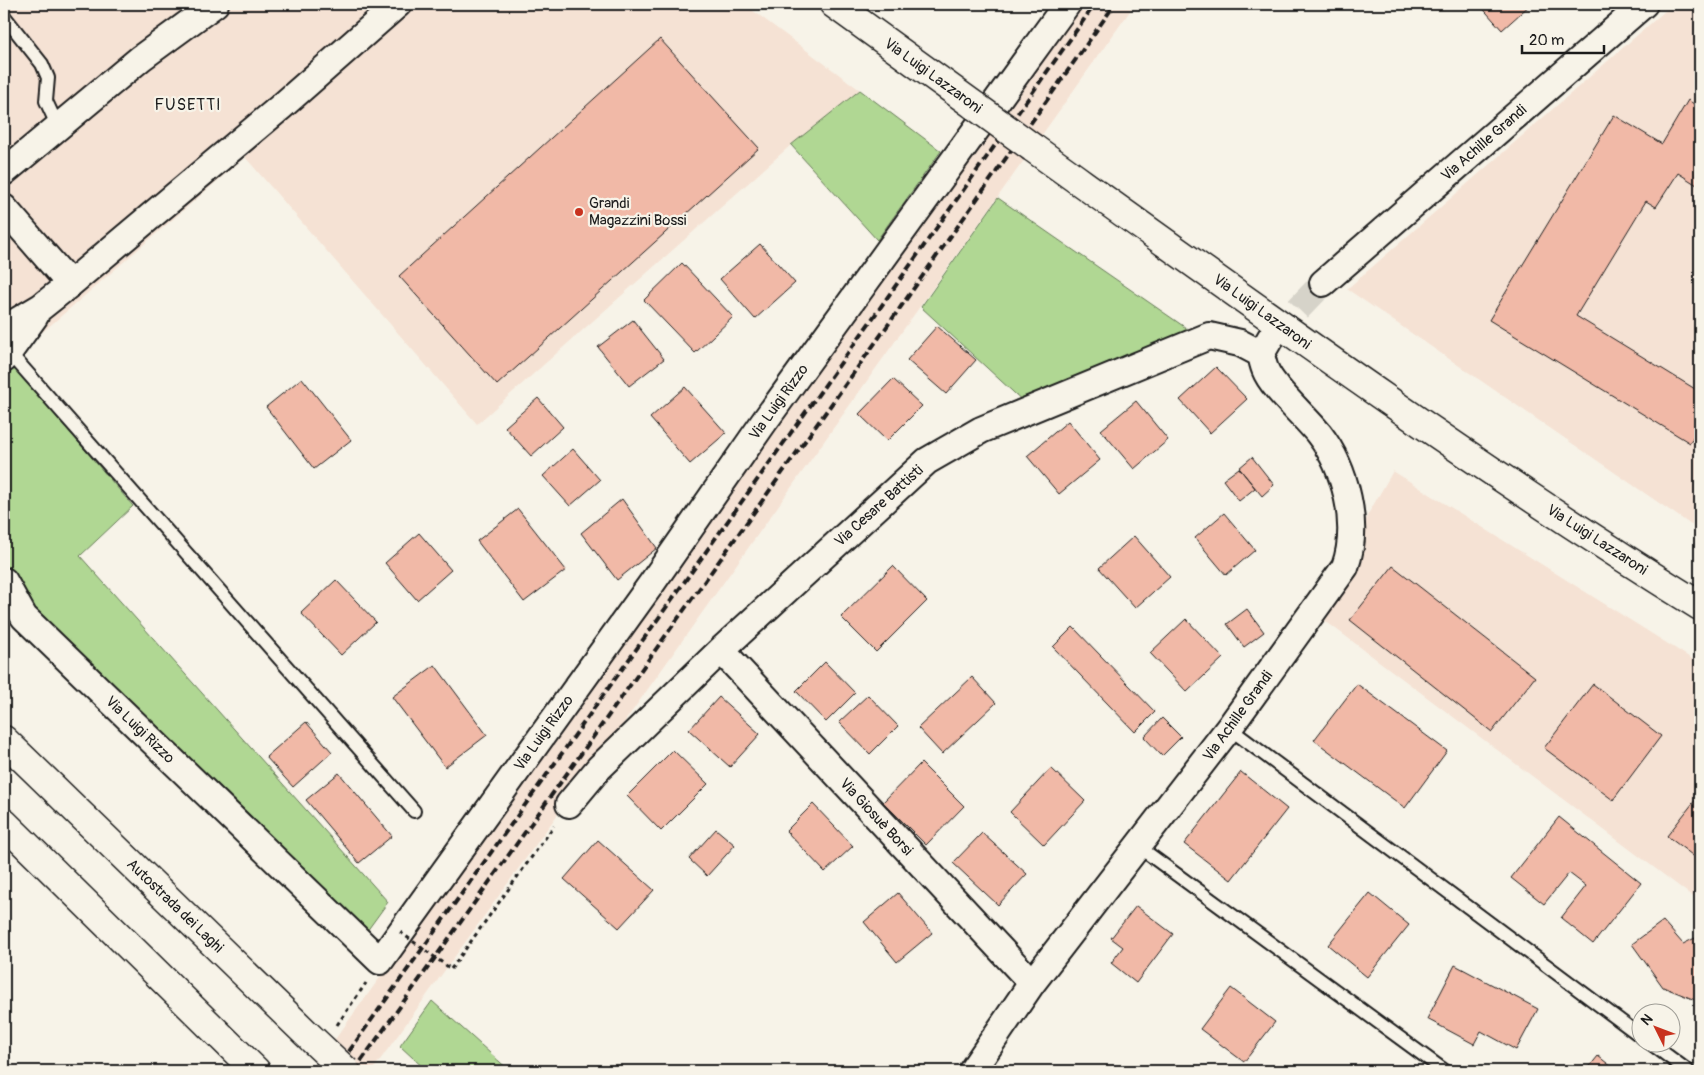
<svg xmlns="http://www.w3.org/2000/svg" width="1704" height="1075" viewBox="0 0 1704 1075" font-family="Pangolin,sans-serif">
<style>
.built{fill:#f5e2d4}
.green{fill:#b0d793;stroke:#667a58}
.building{fill:#f1b9a7;stroke:#1c1c1c}
.lines{fill:none;stroke-linecap:round;stroke-linejoin:round}
.minor-tunnel{stroke:#d6d3c9;stroke-width:26;stroke-dasharray:26 13;stroke-linecap:butt}
.service-casing{stroke:#1c1c1c;stroke-width:16}
.minor-casing{stroke:#1c1c1c;stroke-width:30}
.primary-casing{stroke:#1c1c1c;stroke-width:31}
.motorway-casing{stroke:#1c1c1c;stroke-width:31}
.path{stroke:#1c1c1c;stroke-width:3;stroke-dasharray:4 4;stroke-linecap:butt}
.service{stroke:#f7f3e8;stroke-width:12}
.minor{stroke:#f7f3e8;stroke-width:26}
.primary{stroke:#f7f3e8;stroke-width:28}
.motorway{stroke:#f7f3e8;stroke-width:28}
.rail{stroke:#1c1c1c;stroke-width:4;stroke-dasharray:8 4;stroke-linecap:butt}
.primary-bridge-casing{stroke:#1c1c1c;stroke-width:31;stroke-linecap:butt}
.motorway-bridge-casing{stroke:#1c1c1c;stroke-width:31;stroke-linecap:butt}
.path-bridge{stroke:#1c1c1c;stroke-width:3;stroke-dasharray:4 4;stroke-linecap:butt}
.primary-bridge{stroke:#f7f3e8;stroke-width:28}
.motorway-bridge{stroke:#f7f3e8;stroke-width:28}
.poi-dot{fill:#c8321e;stroke:#f7f3e8;stroke-width:2}
.labels{text-anchor:middle;dominant-baseline:central;stroke-width:4.5;stroke-linejoin:round;paint-order:stroke}
.street-label{font-size:15px;fill:#1c1c1c;stroke:#f7f3e8}
.poi-label{font-size:15px;fill:#1c1c1c;stroke:#f7f3e8;text-anchor:start}
.neighbourhood-label{font-size:16px;letter-spacing:1px;fill:#1c1c1c;stroke:#f7f3e8}
</style>
<rect width="100%" height="100%" fill="#f7f3e8"/>
<filter id="ink" filterUnits="userSpaceOnUse"><feTurbulence type="fractalNoise" baseFrequency=".02" numOctaves="2"/><feDisplacementMap in="SourceGraphic" scale="10" xChannelSelector="R" yChannelSelector="G"/><feConvolveMatrix kernelMatrix="1 2 1 2 8 2 1 2 1" color-interpolation-filters="sRGB"/></filter>
<g filter="url(#ink)">
<path class="built" d="M4 4H744L860 90 791 145 477 424 245 157 9 361 4 369Z
M1074 4H1135L623 724 372 1071H312L584 697Z
M1673 4H1700V531L1347 289Z
M1393 471 1700 664V902L1324 620 1354 578 1367 516Z"/>
<path class="green" d="M860 90 941 151 877 240 791 145Z
M998 198 1189 330 1026 404 921 307Z
M9 361 133 506 80 556 388 902 364 935 30 609 12 584 4 559V369Z
M432 1001 510 1071H427L400 1046Z"/>
<path class="building" d="M1479 4H1531L1502 30Z
M660 39 759 148 497 385 399 276Z
M1688 100 1700 108V187L1678 173 1656 207 1646 201 1576 316 1700 392V426L1690 443 1489 320 1614 115 1662 144Z
M760 244 795 283 755 319 720 279Z
M682 263 733 317 695 353 644 300Z
M633 320 664 359 629 386 598 347Z
M937 326 976 360 946 394 907 360Z
M1216 367 1247 399 1210 433 1180 400Z
M302 378 351 440 314 469 266 407Z
M893 379 922 406 887 441 859 414Z
M685 387 726 433 690 464 650 418Z
M538 398 563 427 531 456 505 427Z
M1136 401 1168 440 1134 469 1101 430Z
M1068 421 1100 460 1059 494 1027 456Z
M573 449 600 480 570 506 543 476Z
M1252 457 1274 485 1262 496 1239 468Z
M1239 468 1255 488 1239 501 1223 480Z
M622 499 657 548 617 580 581 533Z
M518 509 566 570 524 602 477 541Z
M1224 513 1255 550 1226 575 1195 538Z
M419 533 451 570 417 600 385 563Z
M1134 536 1170 577 1135 608 1099 568Z
M893 566 927 601 876 652 841 617Z
M1393 566 1535 677 1492 732 1350 620Z
M336 580 376 622 341 655 301 613Z
M1247 609 1264 632 1244 647 1227 624Z
M1186 619 1223 658 1187 692 1150 653Z
M1073 627 1155 712 1135 732 1053 647Z
M825 662 855 693 826 722 796 691Z
M435 665 487 735 445 767 392 697Z
M972 677 996 703 942 754 918 728Z
M1357 684 1447 751 1405 808 1314 740Z
M1593 684 1661 736 1613 800 1544 748Z
M868 695 898 726 870 754 839 722Z
M719 697 760 734 730 767 689 730Z
M1162 718 1181 737 1162 756 1144 737Z
M306 722 332 752 293 787 266 757Z
M673 750 708 784 661 831 627 796Z
M921 763 964 806 926 845 883 802Z
M1051 768 1085 801 1044 845 1010 812Z
M1241 772 1287 809 1231 880 1184 844Z
M339 773 392 836 359 863 306 800Z
M1700 794V861L1667 836Z
M813 804 853 846 825 872 786 831Z
M1559 817 1641 883 1593 944 1561 918 1586 886 1569 873 1544 904 1511 878Z
M716 829 735 845 707 876 689 859Z
M982 833 1027 874 998 905 953 863Z
M598 840 654 890 619 928 564 879Z
M898 893 932 933 897 962 864 922Z
M1370 893 1409 925 1367 977 1328 945Z
M1136 906 1173 934 1136 983 1111 963 1123 947 1111 938Z
M1663 921 1683 944 1695 938 1700 943V1002L1663 987 1632 944Z
M1455 965 1538 1009 1516 1050 1481 1031 1474 1044 1427 1019Z
M1231 988 1275 1022 1244 1062 1200 1029Z
M1598 1056 1617 1071H1586Z"/>
<g class="lines">
<path class="minor-tunnel" d="M1271 337 1323 283"/>
<g class="service-casing">
<path id="service" d="M4 16 42 64 48 78 46 101 58 127
M9 352 414 811
M1229 728 1642 1037
M1139 847 1445 1071
M1649 1042 1688 1071"/>
</g>
<g class="minor-casing">
<path id="minor" d="M4 172 141 58 215 4
M4 208 70 284
M1323 283 1644 4
M4 329 41 307 70 284 282 106 398 4
M4 359 35 316
M4 581 24 617 380 961 652 583 764 422 1067 4
M721 650 1032 983
M569 804 599 768 721 650 927 461 981 430 1209 336 1240 343 1261 354
M972 1071 1032 983 1229 728 1345 567C1360 525 1346 469 1319 434 1305 416 1272 388 1265 369 1263 364 1262 359 1261 354L1271 337"/>
</g>
<g class="primary-casing">
<path id="primary" d="M834 4 975 106
M1033 148C1252 305 1471 464 1700 606"/>
</g>
<g class="motorway-casing">
<path id="motorway" d="M4 740 313 1040
M4 823 256 1071"/>
</g>
<path class="path" d="M451 969 554 826
M337 1025 366 983"/>
<use href="#service" class="service"/>
<use href="#minor" class="minor"/>
<use href="#primary" class="primary"/>
<use href="#motorway" class="motorway"/>
<path class="rail" d="M335 1071 865 329 1095 4
M354 1071 878 339 1115 4"/>
<g class="primary-bridge-casing">
<path id="primary-bridge" d="M975 106 1033 148"/>
</g>
<g class="motorway-bridge-casing">
<path id="motorway-bridge" d="M313 1040 346 1071"/>
</g>
<path class="path-bridge" d="M400 932 451 969"/>
<use href="#primary-bridge" class="primary-bridge"/>
<use href="#motorway-bridge" class="motorway-bridge"/>
</g>
</g>
<circle class="poi-dot" cx="579" cy="212" r="5"/>
<g class="labels">
<g class="street-label">
<text transform="translate(933 76) rotate(36)">Via Luigi Lazzaroni</text>
<text transform="translate(1484 143) rotate(-41)">Via Achille Grandi</text>
<text transform="translate(1262 312) rotate(36)">Via Luigi Lazzaroni</text>
<text transform="translate(779 402) rotate(-54)">Via Luigi Rizzo</text>
<text transform="translate(879 506) rotate(-42)">Via Cesare Battisti</text>
<text transform="translate(1597 540) rotate(33)">Via Luigi Lazzaroni</text>
<text transform="translate(1238 716) rotate(-54)">Via Achille Grandi</text>
<text transform="translate(140 730) rotate(44)">Via Luigi Rizzo</text>
<text transform="translate(544 733) rotate(-54)">Via Luigi Rizzo</text>
<text transform="translate(876 817) rotate(47)">Via Giosuè Borsi</text>
<text transform="translate(175 906) rotate(44)">Autostrada dei Laghi</text>
</g>
<g class="poi-label">
<text x="589" y="203">Grandi<tspan x="589" dy="17">Magazzini Bossi</tspan></text>
</g>
<g class="neighbourhood-label">
<text x="188" y="105">FUSETTI</text>
</g>
</g>
<rect width="1704" height="1075" fill="none" stroke="#f7f3e8" stroke-width="20"/>
<rect x="10" y="10" width="1684" height="1055" fill="none" stroke="#1c1c1c" stroke-width="2" filter="url(#ink)"/>
<g transform="translate(1656 1028) rotate(312)"><circle r="24" fill="#f7f3e8" stroke="#9f9d96"/>
<path d="M0-4L9 19L0 12L-9 19Z" fill="#c8321e"/>
<text y="-8" font-size="14" font-weight="bold" text-anchor="middle" fill="#1c1c1c">N</text>
</g>
<path d="M1522 45v8h82v-8" fill="none" stroke="#1c1c1c" stroke-width="2.5"/>
<text x="1529" y="45" font-size="15" fill="#1c1c1c" stroke="#f7f3e8" stroke-width="4" paint-order="stroke">20 m</text>
</svg>
